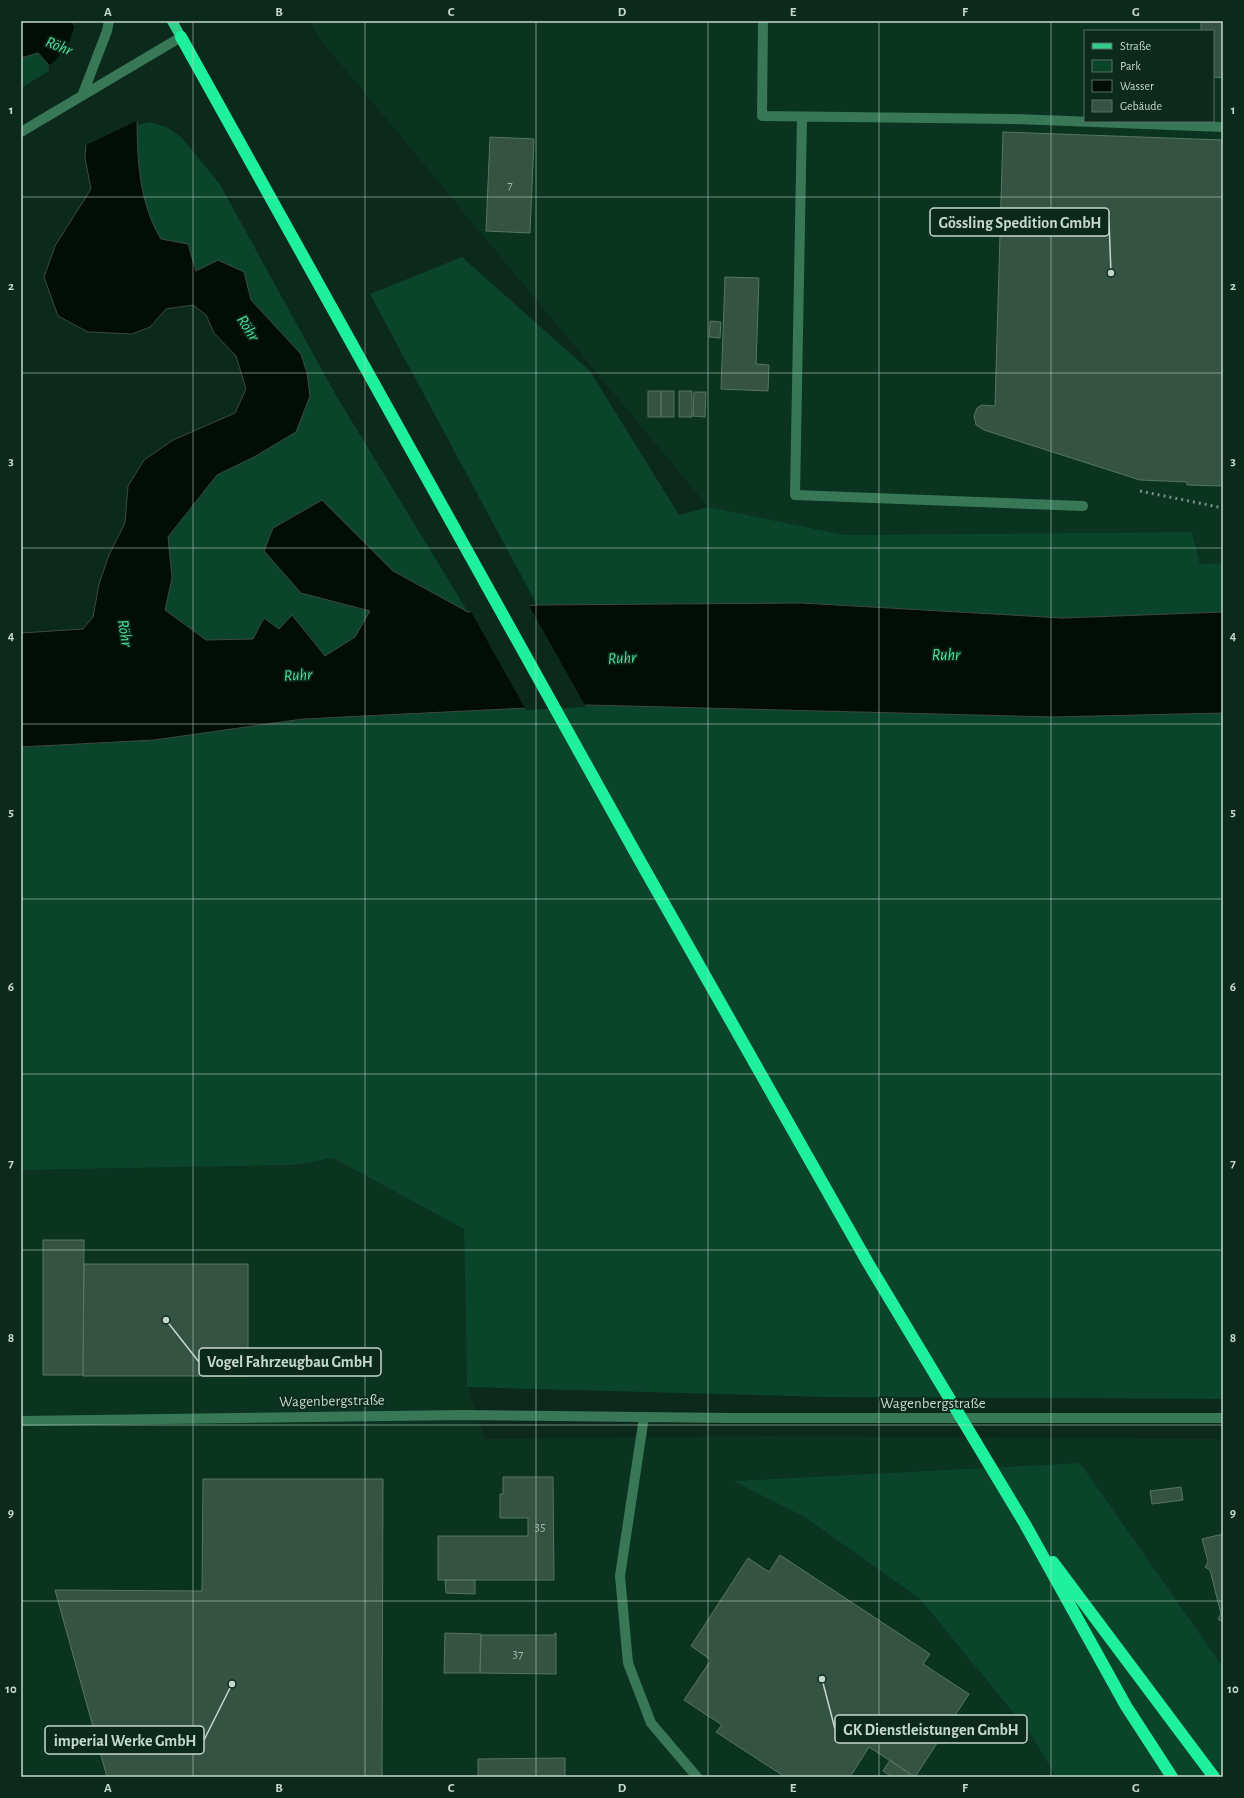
<svg xmlns="http://www.w3.org/2000/svg" width="1244" height="1798" viewBox="0 0 1244 1798" font-family="'Alegreya Sans',sans-serif">
<style>
.built{fill:#0a3320;fill-rule:evenodd}
.green{fill:#0a442b}
.water{fill:#020d06;stroke:#3d4a42}
.pier{fill:#0b2a1b}
.building{fill:#345342;stroke:#567664}
.lines{fill:none;stroke-linecap:round;stroke-linejoin:round}
.minor{stroke:#387857;stroke-width:10}
.major{stroke:#30ce8a;stroke-width:10}
.highway{stroke:#1ff09e;stroke-width:12}
.rail{stroke:#799084;stroke-width:3;stroke-dasharray:2 4;stroke-linecap:butt}
.grid{fill:none;stroke:#c6d7cd;stroke-width:1;stroke-opacity:0.55}
.labels{text-anchor:middle;dominant-baseline:central;stroke-width:3.5;stroke-linejoin:round;paint-order:stroke}
.number-label{font-size:13px;fill:#a2b6aa}
.street-label{font-size:15px;fill:#c6d7cd;stroke:#0b2a1b}
.water-label{font-size:16px;font-style:italic;fill:#50e39e;stroke:#0b2a1b}
.leader{fill:none;stroke:#c6d7cd;stroke-width:1.5}
.callout-dot{fill:#c6d7cd;stroke:#0b2a1b;stroke-width:1.5}
.callout{fill:#0b2a1b;stroke:#c6d7cd;stroke-width:1.5}
.callout-label{font-size:16px;text-anchor:middle;font-weight:bold;fill:#c6d7cd}
.neatline{fill:none;stroke:#c6d7cd;stroke-width:1.5}
.grid-label{font-size:13px;text-anchor:middle;font-weight:bold;fill:#c6d7cd}
</style>
<rect width="100%" height="100%" fill="#0b2a1b"/>
<path class="built" d="M309 21H1223V563L1200 565 1192 532 845 535 708 507 319 38ZM1085 31H1213V121H1085Z
M333 1158 464 1229 467 1386 485 1439 764 1436 1223 1439V1667L1079 1463 734 1481 803 1516 920 1599 1030 1733 1056 1777H21V1170L294 1165Z"/>
<path class="green" d="M38 53 52 69 21 88V58Z
M150 122 166 127 181 137 219 183 337 397 468 612 393 571 322 500 301 593 371 612 355 637 325 656 307 632 279 629 264 618 253 639 206 640 165 610 172 578 168 537 217 475 254 457 292 344 251 300 244 272 196 271 188 244 161 239C141 206 136 163 137 125Z
M462 257 590 371 679 515 708 507 845 535 1192 532 1200 564 1223 563V612L1063 618 801 603 537 605 370 294Z
M588 705 1053 717 1223 710V1399L826 1397 467 1387 464 1229 333 1158 294 1165 21 1170V747L154 740 303 719Z
M1080 1463 1223 1667V1777H1056L1030 1733 920 1599 803 1516 733 1481Z"/>
<path class="water" d="M21 21H71L137 100C137 147 136 198 161 239L188 244 196 271 218 260 244 272 251 300 301 354 307 373 310 396 296 432 254 457 217 475 168 537 172 578 165 610 206 640 253 639 264 618 279 629 292 615 325 656 355 637 370 611 301 593 264 551 273 528 322 500 393 571 468 612 537 605 801 603 1063 618 1223 612V713L1053 717 588 705 303 719 154 740 21 747V633L83 629 93 617 99 584 109 555 125 523 128 486 144 460 173 440 235 413 246 389 236 356 214 333 206 315 193 305 166 309 150 327 132 334 88 332 58 316 44 277 55 246 91 189 85 158 87 128 64 82 38 53 21 58Z"/>
<path class="pier" d="M75 24 115 53 139 100V120L84 146 85 128 62 83 47 67 56 60 70 40Z
M528 604 586 707 526 710 470 610Z"/>
<path class="building" d="M1201 21H1223V78L1213 77V31H1201Z
M1003 132 1223 140V486L1187 485V482L1140 480 984 430 976 425 974 416 977 408 982 405 995 406Z
M490 137 534 139 530 233 486 231Z
M725 277 759 278 756 364 769 365 768 391 721 389Z
M710 321 721 322 720 338 709 337Z
M648 391H661V417H648Z
M661 391H674V417H661Z
M679 391H692V417H679Z
M694 392H706L705 417 693 416Z
M43 1240H84L83 1375H43Z
M84 1264H248V1376H83Z
M503 1477H553L554 1580H438V1536H528V1518H500V1494H503Z
M203 1479H383L382 1777H107L55 1590 202 1591Z
M1181 1487 1183 1500 1152 1504 1150 1491Z
M1223 1534V1622L1218 1619 1221 1614 1210 1570 1205 1567 1208 1562 1202 1539Z
M780 1555 930 1654 923 1664 969 1694 915 1777 869 1747 850 1777H785L716 1732 722 1725 684 1700 711 1660 691 1646 748 1558 769 1572Z
M445 1580H475V1594L446 1593Z
M445 1633 481 1634 480 1673H444Z
M555 1633H556V1674L480 1673 481 1635H554Z
M565 1758V1777H478V1759Z
M890 1760 910 1774 908 1777H892L883 1771Z"/>
<g class="lines">
<path class="minor" d="M763 21 762 116 1013 119 1223 127
M82 96 107 31 109 21
M802 117 795 495 1083 506
M21 132 181 37
M644 1417 620 1576 628 1663 651 1723 697 1777
M21 1421 463 1415 731 1418H1223"/>
<path class="major" d="M172 21 181 37"/>
<path class="highway" d="M181 37 640 861 868 1263 1025 1524 1126 1706 1172 1777
M1053 1562 1214 1777"/>
<path class="rail" d="M1140 491 1223 508"/>
</g>
<path class="grid" d="M193 21V1777M365 21V1777M536 21V1777M708 21V1777M879 21V1777M1051 21V1777M21 197H1223M21 373H1223M21 548H1223M21 724H1223M21 899H1223M21 1074H1223M21 1250H1223M21 1425H1223M21 1601H1223"/>
<g class="labels">
<g class="number-label">
<text x="510" y="185">7</text>
<text x="540" y="1527">35</text>
<text x="518" y="1654">37</text>
</g>
<g class="street-label">
<text transform="translate(332 1401) rotate(-1)">Wagenbergstraße</text>
<text x="933" y="1403">Wagenbergstraße</text>
</g>
<g class="water-label">
<text transform="translate(59 46) rotate(22)">Röhr</text>
<text transform="translate(248 328) rotate(57)">Röhr</text>
<text transform="translate(125 633) rotate(80)">Röhr</text>
<text x="946" y="655">Ruhr</text>
<text transform="translate(622 658) rotate(-3)">Ruhr</text>
<text transform="translate(298 675) rotate(-3)">Ruhr</text>
</g>
</g>
<path class="leader" d="M1111 273L1109 222M166 1320L199 1362M822 1679L835 1729M232 1684L204 1740"/>
<g class="callout-dot">
<circle cx="1111" cy="273" r="4"/>
<circle cx="166" cy="1320" r="4"/>
<circle cx="822" cy="1679" r="4"/>
<circle cx="232" cy="1684" r="4"/>
</g>
<g class="callout">
<rect x="930" y="208" width="179" height="28" rx="4"/>
<rect x="199" y="1348" width="182" height="28" rx="4"/>
<rect x="835" y="1715" width="192" height="28" rx="4"/>
<rect x="45" y="1726" width="159" height="28" rx="4"/>
</g>
<g class="callout-label">
<text x="1020" y="228">Gössling Spedition GmbH</text>
<text x="290" y="1367">Vogel Fahrzeugbau GmbH</text>
<text x="931" y="1735">GK Dienstleistungen GmbH</text>
<text x="125" y="1746">imperial Werke GmbH</text>
</g>
<rect width="1244" height="1798" fill="none" stroke="#0b2a1b" stroke-width="44"/>
<rect x="1084" y="30" width="130" height="92" fill="#0b2a1b" stroke="#566f62"/>
<rect x="1092" y="43" width="20" height="6" fill="#30ce8a" stroke="#566f62"/>
<text x="1120" y="50" font-size="12" fill="#c6d7cd">Straße</text>
<rect x="1092" y="60" width="20" height="12" fill="#0a442b" stroke="#566f62"/>
<text x="1120" y="70" font-size="12" fill="#c6d7cd">Park</text>
<rect x="1092" y="80" width="20" height="12" fill="#020d06" stroke="#566f62"/>
<text x="1120" y="90" font-size="12" fill="#c6d7cd">Wasser</text>
<rect x="1092" y="100" width="20" height="12" fill="#345342" stroke="#566f62"/>
<text x="1120" y="110" font-size="12" fill="#c6d7cd">Gebäude</text>
<rect x="22" y="22" width="1200" height="1754" class="neatline"/>
<g class="grid-label">
<text x="108" y="16">A</text>
<text x="279" y="16">B</text>
<text x="451" y="16">C</text>
<text x="622" y="16">D</text>
<text x="793" y="16">E</text>
<text x="965" y="16">F</text>
<text x="1136" y="16">G</text>
<text x="11" y="114">1</text>
<text x="1233" y="114">1</text>
<text x="11" y="290">2</text>
<text x="1233" y="290">2</text>
<text x="11" y="465">3</text>
<text x="1233" y="465">3</text>
<text x="11" y="640">4</text>
<text x="1233" y="640">4</text>
<text x="11" y="816">5</text>
<text x="1233" y="816">5</text>
<text x="11" y="991">6</text>
<text x="1233" y="991">6</text>
<text x="11" y="1167">7</text>
<text x="1233" y="1167">7</text>
<text x="11" y="1342">8</text>
<text x="1233" y="1342">8</text>
<text x="11" y="1517">9</text>
<text x="1233" y="1517">9</text>
<text x="11" y="1693">10</text>
<text x="1233" y="1693">10</text>
<text x="108" y="1792">A</text>
<text x="279" y="1792">B</text>
<text x="451" y="1792">C</text>
<text x="622" y="1792">D</text>
<text x="793" y="1792">E</text>
<text x="965" y="1792">F</text>
<text x="1136" y="1792">G</text>
</g>
</svg>
